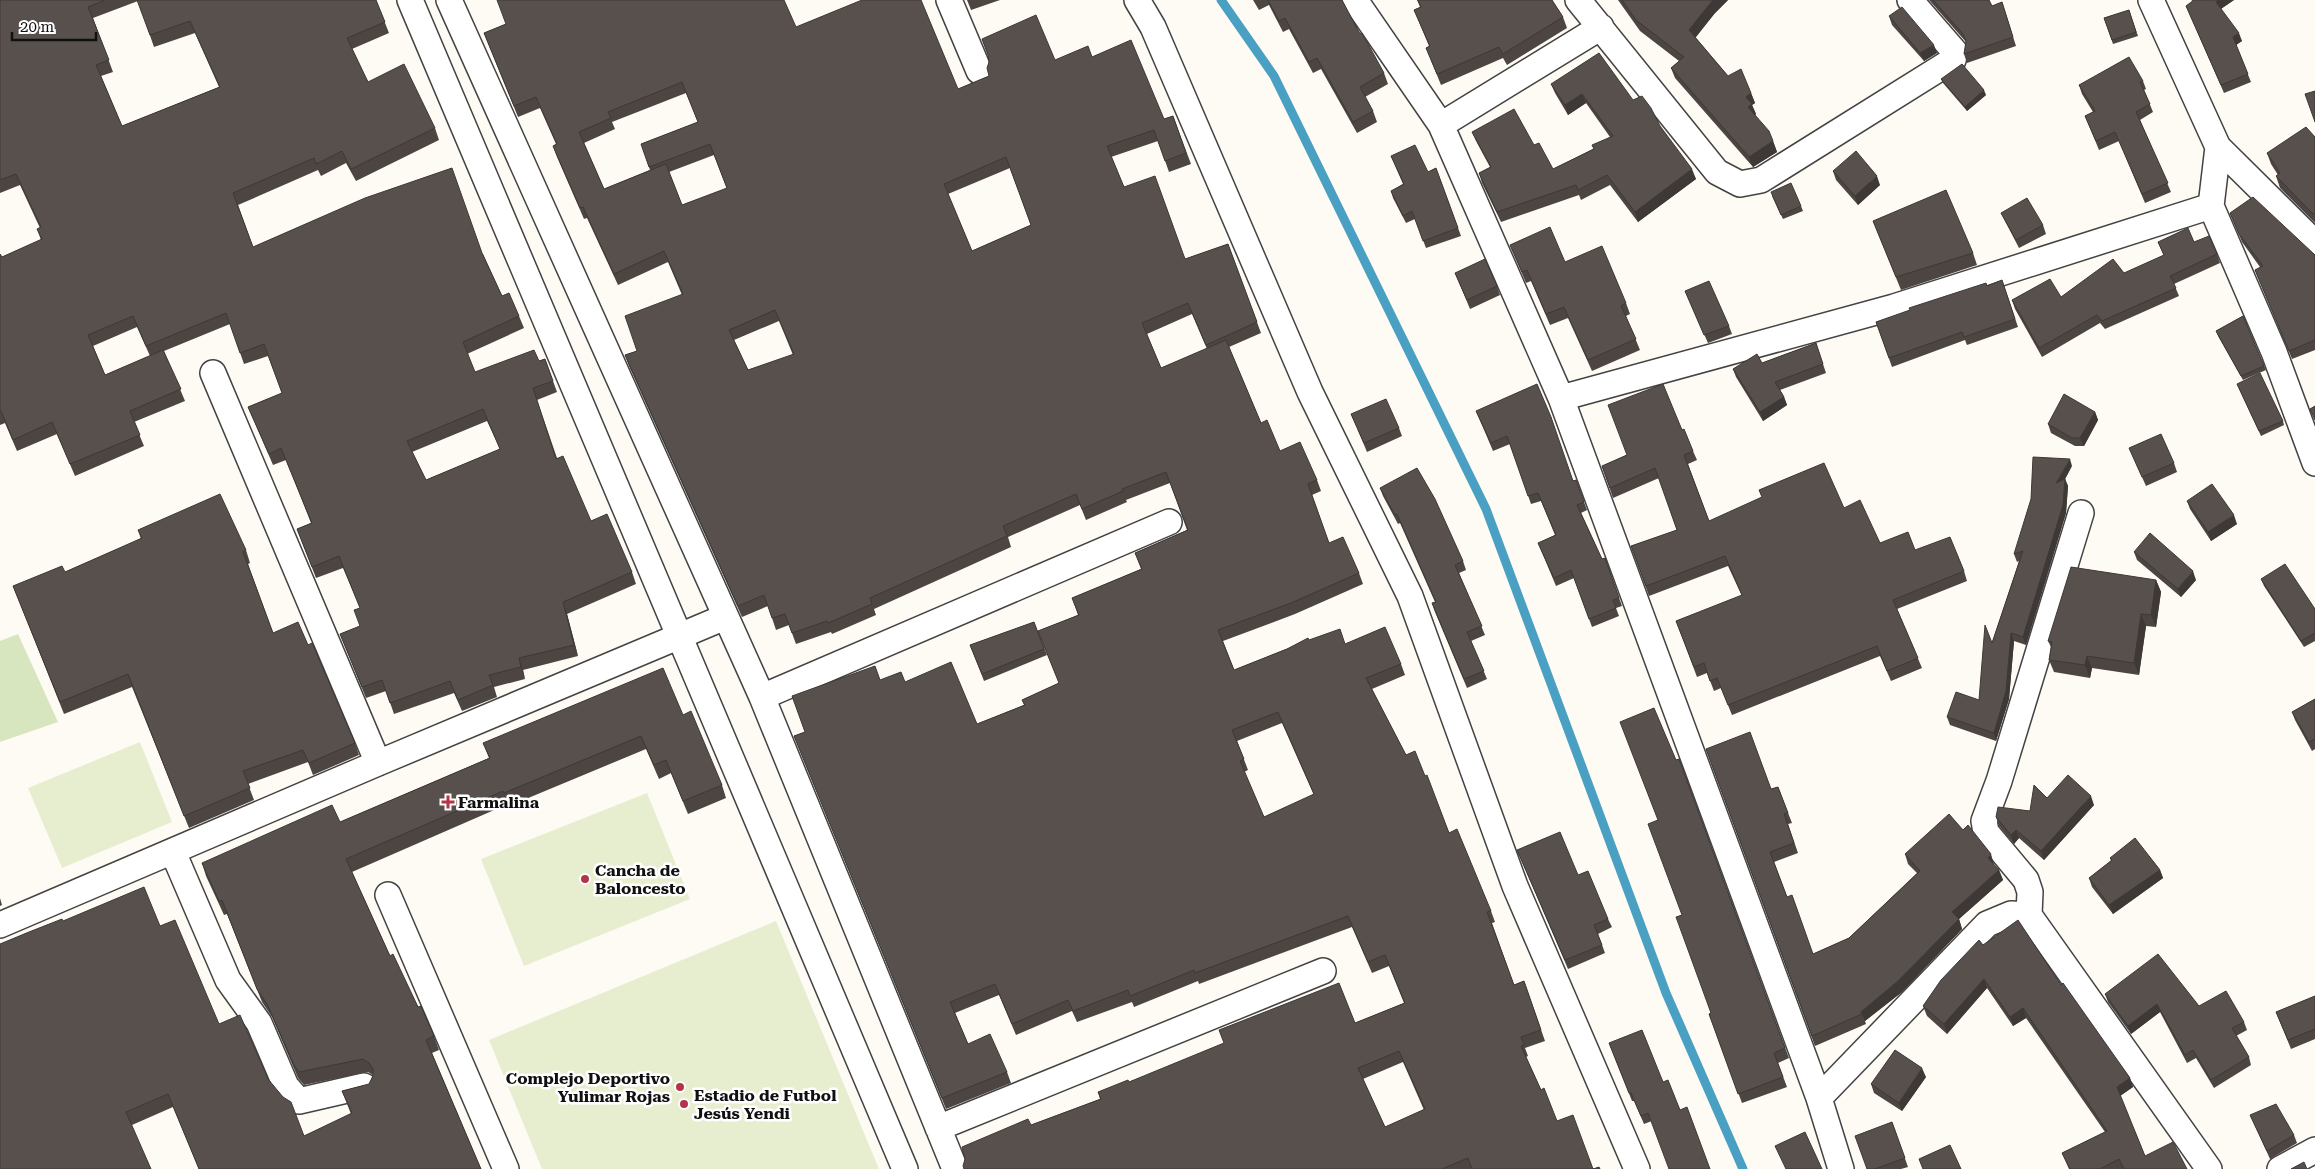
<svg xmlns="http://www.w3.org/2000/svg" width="2315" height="1169" viewBox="0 0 2315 1169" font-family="'Roboto Serif',serif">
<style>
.green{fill:#d8e6bf}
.pitch{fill:#e7eed0}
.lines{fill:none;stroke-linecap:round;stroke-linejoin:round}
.stream{stroke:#4aa0c2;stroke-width:9}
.street-casing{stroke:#434343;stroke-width:28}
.street{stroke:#fff;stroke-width:25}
.wall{fill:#4c4542;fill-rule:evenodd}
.shaded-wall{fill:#3e3836}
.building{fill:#58504d;stroke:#3e3836;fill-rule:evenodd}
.poi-dot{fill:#b43448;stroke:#fff;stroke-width:2}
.labels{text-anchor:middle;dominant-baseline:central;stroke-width:5;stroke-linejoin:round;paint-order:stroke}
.poi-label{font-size:16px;font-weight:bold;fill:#101010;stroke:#fff;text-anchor:start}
</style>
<rect width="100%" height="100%" fill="#fefbf4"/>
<path class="green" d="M18 634 58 722 0 742V641Z"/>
<path class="pitch" d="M140 742 172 822 62 868 28 788Z
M647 793 690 899 524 966 481 859Z
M776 921 879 1169H542L489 1040Z"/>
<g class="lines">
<path class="stream" d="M1221 0 1274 76 1486 509 1666 993 1743 1169"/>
<g class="street-casing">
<path id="street" d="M410 0 905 1169
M449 0 762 697 955 1169
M949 0 979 71
M1137 0 1153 27 1310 392 1410 596 1515 886 1637 1169
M1355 0 1441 125 1561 398 1819 1098 1841 1169
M1578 0 1717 172 1740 184 1761 180 1953 60 1955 52 1910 0
M1441 125 1601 27
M2218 147 2315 243
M2211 206 2274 352 2315 463
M213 373 378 763
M1561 398 1894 307 2211 206 2218 147 2151 0
M762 697 1169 522
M173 852 228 980 259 1023 286 1086 299 1101 364 1086
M388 895 506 1169
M2029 915 2030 892 2026 880 1986 832 1984 821 1999 781 2081 513
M0 925 378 763 725 617
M1819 1098 1987 924 2011 914 2029 915 2209 1169
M938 1128 1323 971
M2280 1169 2315 1150"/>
</g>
<use href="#street" class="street"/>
</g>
<path class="wall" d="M0 0H376L389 33 352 49 368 82 435 128 439 140 356 181 346 163 321 176 318 170 238 205 253 247 483 254 502 296 519 316 524 328 467 354 475 372 539 361 545 359 557 392 537 400 557 458 591 521 632 572 636 584 567 614 578 656 523 670 525 679 494 687 497 697 462 711 454 693 394 714 386 691 366 698 340 634 360 626V608L343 568 316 578 297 529 311 523 286 460 273 465 248 407 282 393 268 356 244 364 230 324 164 351 185 401 134 422 144 446 75 476 57 434 17 451 5 423 0 425V254L2 257 41 240 37 229 40 228 20 185 0 193ZM138 1 154 47 195 33 219 87 122 126 101 76 113 72 93 18ZM137 327 150 356 105 375 93 346ZM487 421 500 449 426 480 412 452Z
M967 0H1000L971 10Z
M1253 0H1342L1360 34 1384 73 1388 84 1365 97 1373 111 1377 122 1357 133 1321 69 1313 73 1289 29 1283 32 1269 5 1259 10Z
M1417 0H1552L1563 17 1567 28 1507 65 1503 58 1441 85 1426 48 1429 46 1414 10 1420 7Z
M1618 0H1728L1715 13 1695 37 1728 76 1751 93 1755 103 1752 105 1756 114 1755 115 1773 141 1777 152 1753 167 1675 78 1671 68 1679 61 1640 31Z
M1929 0H1989L1992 6 2002 2 2016 46 1967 63 1964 54 1966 42Z
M2191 0H2234L2221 9 2242 41 2236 45 2251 82 2224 93 2186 6 2193 1Z
M2129 10 2138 36 2113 44 2104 18Z
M1889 16 1937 53 1924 61 1892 25Z
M506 24 796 27 958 89 989 76V57L982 39 1055 60 1092 57 1164 119 1173 116 1191 164 1169 172 1158 141 1111 157 1124 187 1185 259 1228 244 1261 333 1229 347 1261 423 1280 451 1317 480 1321 491 1312 495 1329 543 1359 573 1363 584 1295 614 1223 641 1234 670 1309 640 1345 644 1401 664 1405 675 1372 689 1406 755 1425 776 1449 833 1491 911 1495 922 1492 923 1514 985 1524 981 1545 1041 1525 1048 1528 1056 1526 1057 1541 1090 1557 1121 1593 1169H964L1031 1125 1100 1099 1098 1092 1129 1082 1355 1023 1404 1003 1389 966 1372 973 1352 927 1199 984 1198 981 1134 1007 1132 1002 1077 1022 1072 1011 1016 1035 999 995 955 1013 968 1044 1007 1072 1011 1083 946 1109 794 736 805 732 880 680 905 682 977 724 1024 705 1022 700 1059 683 1038 631 1078 615 1072 598 1141 569 1135 553 1187 530 1170 483 1126 500 1127 502 1086 520 1080 505 1008 537 1011 547 874 609 876 615 832 634 831 632 796 644 789 625 776 630 768 606 742 617 629 366 625 355 637 351 682 295 668 262 618 285 587 218 584 219 557 157 553 146 556 144 540 108 518 117 484 33ZM686 93 698 122 641 144 650 170 604 189 584 143 615 129 612 122ZM714 155 727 189 682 205 669 172ZM1010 168 1031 225 972 251 948 194ZM1192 314 1207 349 1161 368 1147 334ZM779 321 793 355 748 370 734 340ZM1282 723 1314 795 1264 817 1244 772 1248 770 1237 741ZM1403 1062 1424 1110 1385 1127 1363 1079Z
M1941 79 1986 95 1967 111 1943 83Z
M2143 81 2146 89 2144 90 2153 112 2140 120 2171 192 2145 203 2119 141 2099 150 2085 116 2093 112 2082 94 2079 85Z
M1551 84 1633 100 1660 126 1696 179 1638 222 1610 185 1581 200 1579 195 1501 222 1482 183 1479 173 1490 167 1476 141 1472 132 1534 145 1553 169 1593 149 1610 137 1586 103 1568 115 1555 93Z
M2315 137V223L2280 188 2276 176 2278 175 2271 164 2267 153Z
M1391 156 1428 172 1436 168 1461 236 1426 248 1415 219 1406 223 1393 198 1391 191 1403 184Z
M1833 171 1880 185 1858 205 1836 180Z
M1772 196 1801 206 1803 211 1783 219Z
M2001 213 2043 225 2046 234 2019 248 2005 221Z
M2230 213 2315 255V350L2292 359 2255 270 2260 267 2242 242Z
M1873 221 1973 253 1977 265 1901 290Z
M2158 242H2194L2217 254 2220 263 2174 284 2179 296 2105 329 2100 323 2042 357 2015 309 2012 300 2061 297 2124 273 2164 256Z
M1510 245 1565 262 1626 303 1630 314 1626 316 1640 350 1592 371 1568 318 1550 325 1531 281 1526 283Z
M1455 273 1497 286 1500 295 1470 309Z
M2002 280 2018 327 1967 345 1965 340 1892 367 1876 322Z
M1685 291 1729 326 1732 334 1708 343Z
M2243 316 2266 370 2243 380 2218 336 2216 331Z
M1816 343 1826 373 1780 390 1784 397 1787 405 1763 421 1736 377 1733 369 1762 363Z
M2237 384 2283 421 2284 425 2261 436Z
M1476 411 1574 481 1576 480 1587 510 1581 513 1602 559 1605 558 1622 606 1616 608 1619 616 1592 627 1574 578 1556 586 1538 543 1555 535 1541 501 1531 504 1510 444 1493 451Z
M2095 412 2098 420 2084 446H2075L2051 433 2048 424Z
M1351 414 1399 428 1402 436 1367 452Z
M1682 430 1693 451 1697 460 1688 464 1709 521 1844 508 1880 543 1915 550 1964 571 1967 581 1897 609 1922 668 1891 681 1880 656 1732 715 1721 688 1714 691 1707 673 1697 677 1676 621 1742 596 1728 566 1649 596 1631 546 1677 530 1659 478 1613 498 1602 466Z
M2129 448 2174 463 2177 472 2146 486Z
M2072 466 2065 479 2068 486 2066 513 2026 645 2014 641 2009 699 1996 741 1950 725 1947 717 1979 700 1992 643 2019 561 2017 562 2014 554Z
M1380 488 1463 561 1466 570 1459 573 1485 635 1471 641 1487 679 1467 688 1435 612 1432 603 1435 602 1400 523 1398 524 1383 496Z
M2187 501 2237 524 2211 541 2190 509Z
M138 530 246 550 250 563 248 564 273 633 308 645 355 743 359 755 313 775 308 762 248 784 254 800 189 828 132 687 64 714 13 586 65 572 141 539Z
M2134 552 2196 580 2181 597 2137 560Z
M2261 579 2315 609V641L2304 647 2264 586Z
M2156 580 2161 592 2156 627 2146 626 2139 675 2092 668 2090 678 2054 672 2049 660 2051 647 2048 641Z
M1034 622 1047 655 984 681 970 645Z
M2315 699V749L2312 751 2295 720 2292 712Z
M683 715 722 785 726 798 688 814 671 773 659 779 646 749 509 806 508 804 352 872 390 956 434 1036 439 1050 432 1053 481 1169H199L173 1107 132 1125 0 1169 63 921 160 926 219 1024 268 1079 304 1136 351 1114 342 1091 369 1084 373 1075 368 1072 304 1085 298 1078 272 1017 262 1002 227 914 224 915 206 876 202 863 340 822 489 758 483 743Z
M1706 749 1771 789 1778 787 1792 823 1788 824 1798 853 1774 862 1787 897 1813 954 1849 938 1917 873 1908 864 1905 854 1994 865 1999 870 2003 880 1959 919 1962 929 1902 992 1865 1021 1866 1024 1815 1046Z
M1679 759 1789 1058 1778 1063 1787 1087 1742 1103 1709 1014 1711 1013 1658 820 1676 760Z
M2047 798 2094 805 2044 860 2019 838 2014 844 1999 826 1996 817 2030 811Z
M1517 850 1578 875 1608 919 1612 927 1598 934 1605 953 1568 969Z
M2110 858 2160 870 2163 878 2113 914 2092 887 2089 878 2111 861Z
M0 898 2 905 0 906Z
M1983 945 2061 985 2130 1078 2133 1087 2120 1096 2145 1156 2187 1169H2069L2062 1153 2105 1132 2026 1018 2013 1026 1987 988 1947 1034 1927 1016 1923 1006Z
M2105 994 2199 1006 2244 1022 2247 1030 2236 1036 2249 1057 2251 1065 2214 1088 2196 1058 2187 1063 2160 1012 2131 1034 2108 1002Z
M2315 996V1039L2291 1049 2276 1012Z
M1609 1043 1663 1082 1680 1110 1644 1124 1634 1101H1632Z
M1926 1077 1902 1111 1874 1093 1871 1084Z
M2250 1115 2294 1135 2297 1143 2270 1159Z
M1892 1122 1908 1167 1901 1169H1867Z"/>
<path class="shaded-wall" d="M1713 0H1728L1715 13 1693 41 1689 30Z
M2219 0H2234L2219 10 2216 2Z
M2239 33 2242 41 2236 45 2233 37Z
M1934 45 1937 53 1924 61 1920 53Z
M1984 90 1986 95 1967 111 1965 107Z
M1751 93 1755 103 1752 105 1756 114 1752 118 1746 97Z
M1582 94 1586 103 1568 115 1565 105Z
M1773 141 1777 152 1753 167 1749 157Z
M1692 169 1696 179 1638 222 1635 212Z
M1877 176 1880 185 1858 205 1855 196Z
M1784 397 1787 405 1763 421 1760 412Z
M2095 412 2098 420 2084 446 2080 438Z
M2070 459 2072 466 2065 479 2068 486 2066 513 2026 645 2023 637 2056 483Z
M2234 515 2237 524 2211 541 2208 532Z
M2193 571 2196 580 2181 597 2178 589Z
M2156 580 2161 592 2156 627 2151 615Z
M563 602 567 614 578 656 574 645Z
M2141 614 2146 626 2139 675 2134 663Z
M2011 633 2014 641 2009 699 1996 741 1994 733Z
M2087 656 2092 668 2090 678 2085 665Z
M519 658 523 670 525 679 521 667Z
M2091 796 2094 805 2044 860 2041 851Z
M2016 830 2019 838 2014 844 2011 835Z
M1991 854 1994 865 1991 868 1988 858Z
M1999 870 2003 880 1959 919 1962 929 1902 992 1865 1021 1861 1012 1952 912Z
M2160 870 2163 878 2113 914 2109 905Z
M1984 979 1987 988 1947 1034 1944 1024Z
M2157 1004 2160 1012 2131 1034 2128 1026Z
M2023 1008 2026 1018 2013 1026 2010 1017Z
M1922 1068 1926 1077 1902 1111 1899 1103Z
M2130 1078 2133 1087 2120 1096 2117 1087Z"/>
<path class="building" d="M0 0H105L88 7 109 60 96 65 122 126 220 87 190 21 150 35 137 0H376L385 22 347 38 368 82 404 64 435 128 351 169 342 151 316 164 314 158 233 193 253 247 365 198 452 168 482 253 502 296 509 293 519 316 463 342 475 372 534 350 539 361 545 359 553 381 533 388 556 459 563 456 591 521 607 514 632 572 563 602 574 645 519 658 521 667 489 675 493 685 458 700 450 681 390 703 382 680 362 687 340 634 360 626 354 610 360 608 339 556 312 567 297 529 312 523 281 448 269 454 248 407 282 393 264 344 240 353 226 313 146 346 133 316 88 335 105 375 163 350 181 389 130 411 140 435 70 464 52 422 13 440 1 411 0 412V254L2 257 42 239 37 229 41 227 16 174 0 180ZM483 409 500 449 426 480 407 441Z
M497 0H784L796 27 862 0H921L958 89 989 76 987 68 989 62 988 55 982 39 1036 15 1055 60 1088 46 1092 57 1131 40 1164 119 1173 116 1186 153 1165 161 1154 130 1107 146 1124 187 1155 176 1185 259 1228 244 1257 322 1206 345 1188 303 1142 323 1161 368 1226 340 1261 423 1267 420 1280 451 1300 442 1317 480 1308 484 1329 543 1343 537 1359 573 1291 603 1218 630 1234 670 1287 649 1308 638 1309 640 1340 629 1345 644 1385 627 1401 664 1366 678 1406 755 1415 751 1425 776 1427 775 1449 833 1457 829 1491 911 1487 912 1514 985 1524 981 1541 1030 1521 1037 1524 1045 1521 1046 1541 1090 1544 1088 1557 1121 1573 1115 1593 1169H1472L1468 1158 1442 1169H964L963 1166 965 1159 962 1147 1028 1119 1031 1125 1101 1099 1098 1092 1128 1080 1129 1082 1224 1043 1219 1030 1339 983 1355 1023 1405 1003 1385 955 1368 962 1348 916 1195 973 1194 970 1130 996 1128 990 1073 1011 1068 1000 1012 1024 995 984 950 1002 968 1044 990 1034 1007 1072 942 1098 794 736 805 732 792 696 875 666 880 680 901 672 905 682 951 662 977 724 1025 705 1022 700 1059 683 1038 631 1079 615 1072 598 1142 569 1135 553 1188 530 1166 472 1122 489 1123 491 1082 509 1076 494 1003 526 1007 536 870 598 872 604 828 623 827 621 792 633 785 614 772 618 764 595 738 606 625 355 637 351 625 316 683 294 664 251 614 274 583 207 580 208 553 146 557 144 536 97 514 106 484 33 506 24ZM682 82 698 122 641 144 649 167 710 144 727 188 682 205 666 164 604 189 579 132 611 118 608 112ZM1006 157 1031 225 972 251 944 184ZM775 310 794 354 748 370 729 330ZM1278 712 1314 794 1264 817 1240 761 1244 759 1232 730ZM1399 1051 1425 1109 1385 1127 1358 1068Z
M1268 0H1342L1360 34 1362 33 1384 73 1360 87 1373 111 1353 122 1317 58 1309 62 1285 18 1279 21Z
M1418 0H1552L1563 17 1503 54 1499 47 1437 74 1426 48 1430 46 1414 10 1421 7Z
M1622 0H1713L1689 30 1728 76 1741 69 1751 93 1746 97 1752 104 1748 107 1769 131 1773 141 1749 157 1671 68 1684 57 1636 20Z
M1933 0H1989L1992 6 2002 2 2013 37 1964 54 1966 41 1963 34Z
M2194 0H2219L2216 2 2239 33 2233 37 2248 74 2221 85 2186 6Z
M1902 7 1934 45 1920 53 1889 16Z
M2129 10 2136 32 2112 40 2104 18Z
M1599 53 1633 100 1642 96 1651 108 1660 126 1692 169 1635 212 1607 175 1578 190 1576 185 1497 212 1479 173 1491 167 1472 132 1514 109 1534 145 1539 143 1553 169 1594 149 1592 145 1613 136 1582 94 1565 105 1551 84Z
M2129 57 2143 81 2140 82 2150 104 2136 112 2168 183 2142 194 2115 132 2096 141 2085 116 2095 111 2079 85Z
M1962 64 1984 90 1965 107 1941 79Z
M2315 91V122L2305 94Z
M2306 127 2315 137V212L2313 214 2276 176 2280 173 2267 153Z
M1415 145 1428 172 1436 168 1458 228 1423 241 1412 211 1403 216 1391 191 1404 184 1391 156Z
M1856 151 1877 176 1855 196 1833 171Z
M1791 183 1801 206 1781 215 1771 192Z
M1946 190 1973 253 1896 277 1873 221Z
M2253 197 2315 255V340L2289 351 2255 270 2263 266 2239 234 2230 213Z
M2027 198 2043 225 2016 240 2001 213Z
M1550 227 1565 262 1602 246 1626 303 1621 306 1636 339 1588 360 1564 307 1546 314 1527 270 1522 272 1510 245Z
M2188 228 2194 242 2209 236 2217 254 2170 276 2176 288 2102 321 2097 315 2039 348 2012 300 2050 279 2061 297 2113 259 2124 273 2164 255 2158 242Z
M1485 259 1497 286 1467 300 1455 273Z
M2002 280 2015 319 1964 337 1962 332 1889 358 1876 322 1910 310 1909 308 1986 283 1987 286Z
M1709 281 1729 326 1704 335 1685 291Z
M2243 316 2264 366 2241 376 2216 331Z
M1816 343 1823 364 1775 382 1784 397 1760 412 1733 369 1757 354 1762 363Z
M2260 373 2283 421 2259 431 2237 384Z
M1537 384 1551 417 1573 481 1576 480 1584 502 1577 505 1602 559 1605 558 1619 598 1613 600 1616 608 1589 619 1571 570 1554 578 1538 543 1556 535 1538 493 1528 496 1507 436 1491 443 1476 411Z
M1663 384 1682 430 1684 429 1693 451 1684 455 1709 521 1762 497 1759 490 1824 463 1844 508 1860 500 1880 543 1908 532 1915 550 1950 537 1964 571 1893 600 1918 658 1887 671 1877 646 1728 705 1717 678 1710 681 1704 663 1694 667 1676 621 1742 595 1725 556 1646 586 1631 546 1677 530 1655 468 1610 488 1602 466 1627 455 1608 405Z
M2064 394 2095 412 2080 438H2072L2048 424Z
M1386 399 1399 428 1364 443 1351 414Z
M2315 406V420L2310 409Z
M2161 434 2174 463 2142 477 2129 448Z
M2033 457 2070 459 2056 483 2065 479 2063 505 2023 637 2011 633 2006 691 1994 733 1947 717 1956 692 1979 700 1985 625 1992 643 2023 551 2014 554 2031 499Z
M1417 468 1435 499 1463 561 1455 565 1482 626 1467 632 1484 671 1464 679 1432 603 1436 602 1397 514 1395 515 1380 488Z
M2212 484 2234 515 2208 532 2187 501Z
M220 494 246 550 243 552 273 633 298 622 308 645 312 643 355 743 309 763 303 750 243 771 250 788 184 816 128 674 60 702 13 586 62 566 65 572 142 538 138 530Z
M2150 533 2193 571 2178 589 2134 552Z
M2285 564 2315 609V633L2301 641 2261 579Z
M2071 567 2156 580 2151 615 2141 614 2134 663 2087 656 2085 665 2049 660 2052 642 2048 641Z
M1034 622 1044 649 982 674 970 645Z
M663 668 683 715 691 711 722 785 683 801 666 760 654 765 641 736 504 793 503 791 346 859 390 956 393 954 418 1007 421 1006 434 1036 426 1040 481 1169H199L168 1094 126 1112 151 1169H0V944L29 932 62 919 63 921 144 887 160 926 175 920 219 1024 240 1015 268 1079 283 1097 291 1102 304 1136 352 1113 342 1091 369 1084 373 1076V1069L369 1063 363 1059 299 1072 294 1065 267 1004 257 989 222 900 219 901 202 863 332 805 340 822 490 758 483 743Z
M2315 699V739L2309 742 2292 712Z
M1654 708 1676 760 1679 759 1785 1048 1774 1053 1783 1077 1738 1094 1709 1014 1711 1013 1676 917 1682 915 1648 824 1658 820 1620 722Z
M1750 732 1771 789 1778 787 1788 813 1784 814 1794 843 1770 852 1787 897 1792 895 1813 954 1849 938 1920 871 1905 854 1949 814 1963 830 1968 825 1991 854 1988 858 1999 870 1952 912 1959 919 1898 981 1861 1012 1862 1014 1812 1036 1706 749Z
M2068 775 2091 796 2041 851 2016 830 2011 835 1996 817 1998 807 2030 811 2034 785 2047 798Z
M1560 832 1578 875 1588 871 1608 919 1594 925 1602 945 1565 960 1517 850Z
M2135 838 2160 870 2109 905 2089 878 2112 860 2110 858Z
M2018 920 2061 985 2063 983 2130 1078 2117 1087 2145 1156 2173 1142 2187 1169H2124L2119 1159 2100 1169H2070L2062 1153 2107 1131 2023 1008 2010 1017 1984 979 1944 1024 1923 1006 1941 980 1979 940 1983 945Z
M2158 954 2199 1006 2226 991 2244 1022 2232 1028 2249 1057 2211 1080 2193 1050 2185 1055 2157 1004 2128 1026 2105 994Z
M2315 996V1029L2288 1040 2276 1012Z
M1642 1030 1663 1082 1668 1080 1680 1110 1687 1107 1710 1169H1669L1648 1113 1641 1116 1631 1093H1629L1609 1043Z
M1895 1050 1922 1068 1899 1103 1871 1084Z
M2276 1104 2294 1135 2267 1151 2250 1115Z
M1892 1122 1905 1158 1875 1169H1867L1855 1136Z
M1805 1132 1822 1169H1786L1775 1146Z
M1950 1145 1961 1169H1923L1919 1159Z
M2304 1162 2307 1169H2291Z
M1599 1167 1600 1169H1593Z"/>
<g class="poi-dot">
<path d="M445.5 794.5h5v5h5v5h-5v5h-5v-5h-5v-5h5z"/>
<circle cx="585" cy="879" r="5"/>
<circle cx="680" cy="1087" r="5"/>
<circle cx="684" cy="1104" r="5"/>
</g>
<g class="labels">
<g class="poi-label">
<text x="458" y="802">Farmalina</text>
<text x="595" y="870">Cancha de<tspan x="595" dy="18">Baloncesto</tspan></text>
<text x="670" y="1078" text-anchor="end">Complejo Deportivo<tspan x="670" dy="18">Yulimar Rojas</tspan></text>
<text x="694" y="1095">Estadio de Futbol<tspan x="694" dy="18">Jesús Yendi</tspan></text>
</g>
</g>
<path d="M12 32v8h84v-8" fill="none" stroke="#101010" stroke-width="2.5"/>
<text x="20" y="32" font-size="15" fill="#101010" stroke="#ffffff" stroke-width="4" paint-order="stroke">20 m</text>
</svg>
